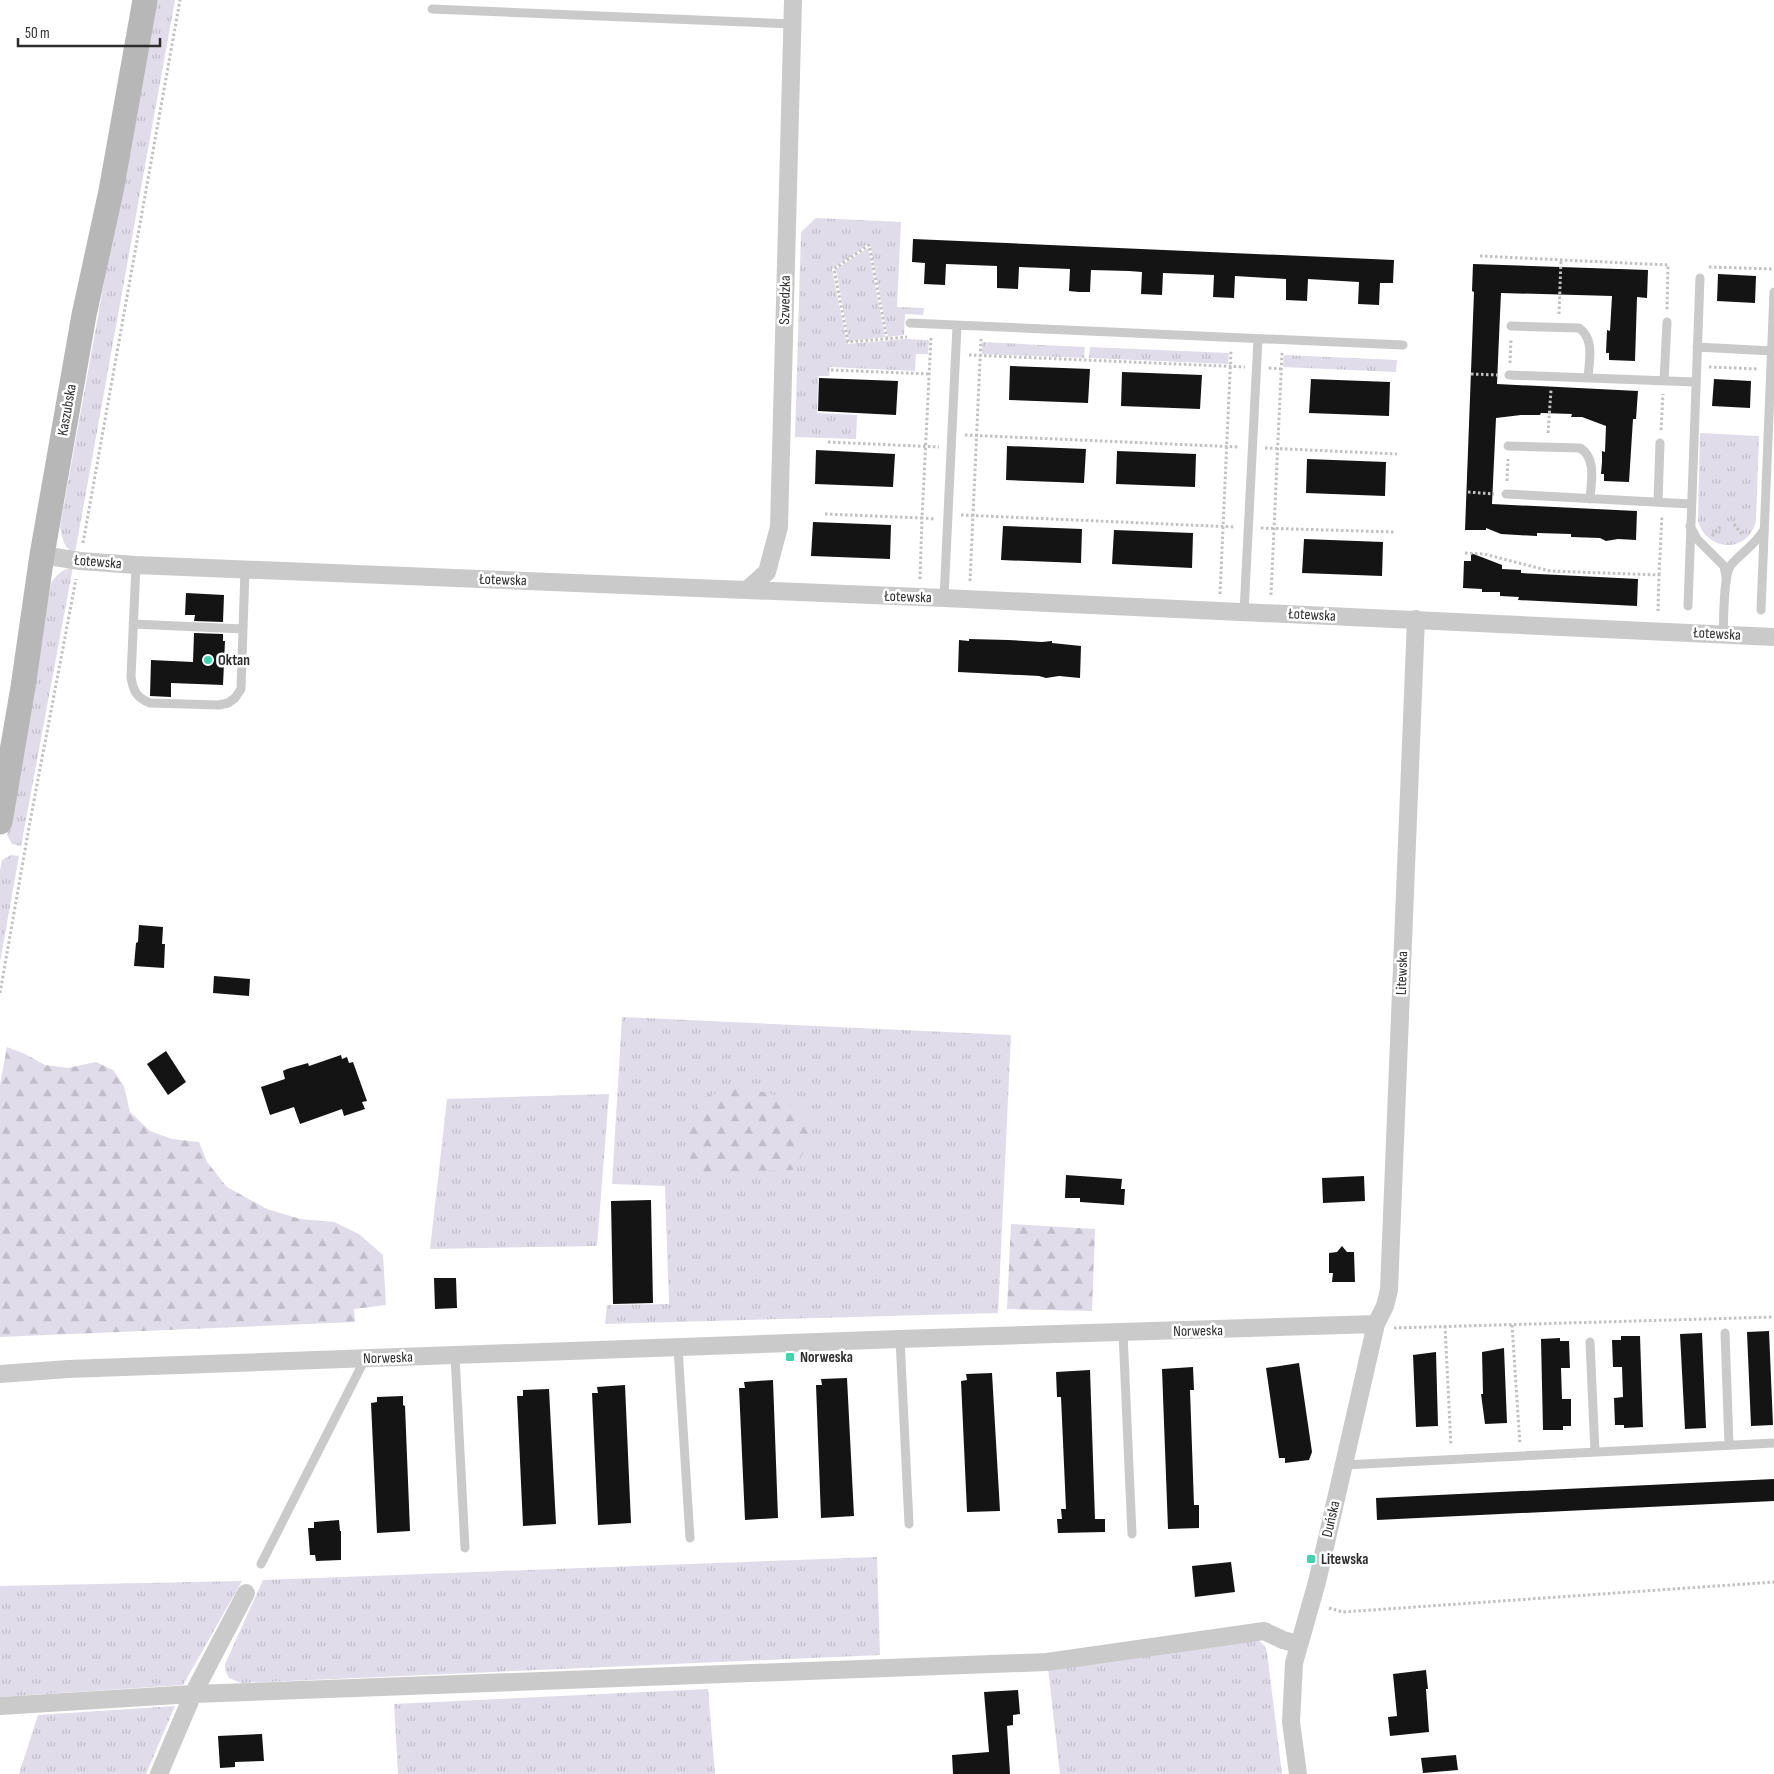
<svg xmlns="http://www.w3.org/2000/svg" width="1774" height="1774" viewBox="0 0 1774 1774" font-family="'Sofia Sans Condensed',sans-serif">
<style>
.grass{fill:url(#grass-tufts)}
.forest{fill:url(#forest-firs)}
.building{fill:#141414}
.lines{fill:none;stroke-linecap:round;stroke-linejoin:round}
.path{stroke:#c1c1c1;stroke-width:3;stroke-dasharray:2.5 2.5;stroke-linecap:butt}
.service{stroke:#cacaca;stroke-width:9}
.minor{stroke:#cacaca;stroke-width:18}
.secondary{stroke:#b7b7b7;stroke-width:25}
.poi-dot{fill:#3fd5ac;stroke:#fff;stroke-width:2}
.labels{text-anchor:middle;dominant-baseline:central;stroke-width:5;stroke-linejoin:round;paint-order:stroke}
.street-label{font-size:15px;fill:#2d2d2d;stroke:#fff}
.poi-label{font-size:15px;font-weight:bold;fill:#2d2d2d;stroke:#fff;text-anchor:start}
</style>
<defs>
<pattern id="grass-tufts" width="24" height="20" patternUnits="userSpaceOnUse" patternTransform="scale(1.25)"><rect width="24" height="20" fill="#e0dcea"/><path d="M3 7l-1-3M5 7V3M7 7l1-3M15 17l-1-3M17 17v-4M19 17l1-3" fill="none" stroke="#c0bdc9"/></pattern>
<pattern id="forest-firs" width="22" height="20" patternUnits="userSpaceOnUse" patternTransform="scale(1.25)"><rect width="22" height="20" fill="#e0dcea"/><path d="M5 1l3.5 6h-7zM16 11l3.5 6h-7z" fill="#c0bdc9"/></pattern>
</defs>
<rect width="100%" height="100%" fill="#fff"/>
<path class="grass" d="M155 0H175L75 553C63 548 63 539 60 527Z
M816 218 901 222 897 307 924 308 923 315 905 314 904 335 888 337 870 243 832 269 847 344 904 339 929 340 928 354H916L915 371 830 367 829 376H818L817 413 857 415 856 439 795 437 801 232Z
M868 248 885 337 849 341 836 269Z
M982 342 1085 347 1084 358 982 354Z
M1090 347 1229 353 1228 364 1089 358Z
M1284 355 1397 360 1396 372 1283 367Z
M1700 433 1759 436 1756 521C1748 554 1707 552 1698 521Z
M73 567 21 846 12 844 7 835 51 583C57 574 62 570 73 567Z
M11 855 19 856 0 962V871L2 860Z
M622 1017 1011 1035 998 1313 605 1324 607 1305 669 1304 665 1186 612 1184Z
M609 1094 597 1246 430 1249 447 1099Z
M877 1557 880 1655 241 1683 229 1678 225 1670V1664L263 1580Z
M242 1581 183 1685 0 1697V1586Z
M1258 1640 1265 1646 1267 1652 1282 1774H1060L1048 1668Z
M708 1689 715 1774H398L394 1704Z
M175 1706 146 1774H19L38 1715Z"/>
<path class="forest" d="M7 1047 25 1054 45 1065 68 1068 96 1062 113 1070 124 1086 130 1112 150 1131 172 1139 199 1142 207 1162 227 1187 267 1209 300 1219 334 1222 359 1234 383 1255 386 1305 354 1309 355 1322 0 1337V1085Z
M743 1087 775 1095 811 1121V1139L794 1170 694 1172 685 1142 699 1098Z
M1011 1224 1095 1229 1092 1311 1007 1309Z"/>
<path class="building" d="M913 239 1394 260 1393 283H1380L1379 305 1358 304 1359 282 1308 279 1307 301 1286 300V279L1235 276 1234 298 1213 297 1214 275 1163 273 1162 295 1141 294 1142 272 1129 271 1091 270 1090 292H1079L1069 291 1070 269 1019 267 1018 289 997 288V266L946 264 945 285 924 284 925 263 912 262Z
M1473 264 1648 270 1647 298 1637 297 1635 361 1609 360V353H1606L1607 330 1610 331 1612 296 1501 293 1499 337 1497 384 1638 391 1636 419H1633L1629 482 1604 481V474H1601L1602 462V451L1605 452 1606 426 1582 417H1571L1572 414 1541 413 1540 415H1521L1496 418 1492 504 1637 511 1636 540 1618 539 1606 541 1600 538 1571 537V534L1537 533V536L1501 534 1486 528V530H1465L1474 292 1472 291Z
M1718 274 1756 276 1755 303 1717 301Z
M1010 366 1090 369 1088 403 1009 400Z
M1122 372 1202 375 1200 409 1121 406Z
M819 378 898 381 896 415 818 411Z
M1311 379 1390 382 1389 416 1309 413Z
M1714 379 1751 381 1750 408 1712 406Z
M1007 446 1086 449 1084 483 1006 480Z
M816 450 895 454 893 487 815 484Z
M1117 451 1196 454 1195 487 1116 484Z
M1307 459 1386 462 1385 496 1306 493Z
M813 522 891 525 890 559 811 556Z
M1003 526 1082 529 1081 563 1001 560Z
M1114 530 1193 533 1192 568 1112 564Z
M1304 539 1383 542 1382 576 1302 573Z
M1471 553 1502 565V569L1521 570V573L1638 579 1637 606 1518 600 1519 597 1500 596V592H1482V589L1463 588 1464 561H1471Z
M186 593 224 595 223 622 194 621 195 615H185Z
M194 633 223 634V641H225L223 685 171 683V697L150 696 151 660 193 662Z
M969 639 1008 640 1042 642 1052 641V643L1081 646 1080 678 1059 676 1046 678 1039 676 958 672 959 640 969 641Z
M139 925 163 927 162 944H165L164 968 134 966 136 943 138 942Z
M214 976 250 979 249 996 213 993Z
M166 1051 186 1082 168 1095 147 1064Z
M341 1055 342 1059 347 1057 349 1063 353 1062 367 1101 362 1102 365 1109 344 1116 342 1109 300 1124 294 1107 270 1115 261 1087 285 1079 283 1071 287 1069 308 1063 309 1066Z
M1066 1175 1122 1179 1121 1189H1125L1124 1205 1080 1202V1198H1065Z
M1364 1176 1365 1201 1323 1203 1322 1178Z
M651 1200 653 1303 613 1304 611 1201Z
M1342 1246 1347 1252H1354L1355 1282H1332L1333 1273H1329V1253L1337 1252Z
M434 1278H456L457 1308 435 1309Z
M1769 1331 1773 1425 1751 1426 1747 1332Z
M1702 1333 1706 1428 1685 1429 1680 1334Z
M1621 1336H1640L1643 1427 1624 1428V1425H1615L1614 1398 1623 1397 1622 1367H1613L1612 1340H1621Z
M1560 1338V1341H1569L1570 1368H1561L1562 1399H1571V1426H1563V1430H1543L1541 1339Z
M1504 1348 1507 1423 1485 1424 1481 1394H1483L1482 1352Z
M1436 1352 1438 1426 1416 1427 1413 1355Z
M1299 1363 1312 1452 1309 1460 1285 1463V1458H1279L1266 1368Z
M1193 1367 1194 1390H1190L1194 1505H1199V1528L1168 1529 1162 1369Z
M1090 1370 1095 1519H1105V1532L1058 1533 1057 1519H1062L1061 1509H1066L1061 1397H1057L1056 1372Z
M992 1373 1000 1511 967 1512 961 1381 967 1380 966 1374Z
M847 1378 854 1516 821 1518 816 1385H822L821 1379Z
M773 1380 778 1518 745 1520 739 1388H745L744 1382Z
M625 1385 631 1523 598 1525 592 1393H598L597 1387Z
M549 1389 556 1524 523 1526 517 1396H523V1390Z
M403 1396V1405L405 1406 410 1531 377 1533 371 1403 377 1402V1397Z
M1774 1479V1501L1377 1520 1376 1498Z
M339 1520 340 1531H341V1560L316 1561 315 1555H310L308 1528H314V1522Z
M1231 1562 1235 1592 1195 1597 1192 1566Z
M1426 1670 1428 1689H1426L1429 1732 1390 1736 1388 1717 1397 1716 1393 1674Z
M1018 1690 1020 1714 1013 1715V1725L1007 1726 1010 1774H953L952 1755 989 1752 984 1692Z
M262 1734 264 1761 235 1762V1767L220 1768 218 1736Z
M1456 1755 1458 1770 1423 1773 1421 1758Z"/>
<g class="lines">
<path class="path" d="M1480 256 1668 265 1667 311
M1709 267 1774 269
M1559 314 1561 260
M887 339 869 245 834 269 848 342 907 337
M969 355 1245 367
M1510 363 1511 339
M1709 367 1758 369
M1269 368 1281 369
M831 370 929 374
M1471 374 1498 375
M1661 430 1663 394
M1548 433 1551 390
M965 435 1239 447
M828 442 939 447
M1265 448 1397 454
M1507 481 1508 459
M1468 492 1494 494
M825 514 922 518 931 337
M961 515 1235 527
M1734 524 1743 536
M1261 528 1394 532
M1712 536 1722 525
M83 543 180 0
M1465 553 1484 554 1550 571 1659 575 1658 611
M1659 575 1662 515
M920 579 922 518 936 519
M970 581 981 339
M1220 594 1231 351
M1271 595 1282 353
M0 993 29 827 76 579
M1512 1325 1520 1444
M1445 1326 1451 1446
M1394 1328 1774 1317
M1329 1608 1343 1612 1774 1582"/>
<path class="service" d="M432 9 792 24
M910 323 1403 345
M1511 326 1579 328C1595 339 1589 361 1588 378
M1697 347 1772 351
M1509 375 1695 382
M1664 381 1667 322
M1508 446 1580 448C1597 458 1591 483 1590 499
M1506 494 1691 504
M1658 502 1660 443
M1690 526 1697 539 1724 566 1726 577
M944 598 957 326
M1688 606 1700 278
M1761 610 1774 292
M1244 612 1258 339
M133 624 243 629 241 689 235 698 228 703 219 705 150 703C137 698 133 691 131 677L136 565
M243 629 245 570
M1723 635C1724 620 1723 575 1731 565 1741 553 1755 545 1763 531
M1123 1333 1132 1534
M1725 1333 1729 1445
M900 1339 909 1524
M1590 1342 1595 1452
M678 1348 690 1538
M455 1356 465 1548
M1344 1465 1774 1443
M261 1564 365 1359"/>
<path class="minor" d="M42 555 80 561 136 565 944 598 1774 637
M747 590 767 572 779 527 793 0
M0 1374 68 1369 900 1339 1376 1324
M0 1706 193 1694 1047 1662 1264 1631 1283 1640 1298 1644
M159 1774 193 1694 246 1593
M1298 1774 1291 1722 1294 1663 1317 1582 1376 1324 1385 1306 1389 1290 1416 619"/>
<path class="secondary" d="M0 822 23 687 42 555 84 315 111 191 145 0"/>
</g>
<g class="poi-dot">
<circle cx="208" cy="660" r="5"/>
<rect x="785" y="1352" width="10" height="10" rx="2.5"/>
<rect x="1306" y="1554" width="10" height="10" rx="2.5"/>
</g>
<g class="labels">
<g class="street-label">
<text transform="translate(785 300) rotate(-89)">Szwedzka</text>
<text transform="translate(67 410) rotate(-80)">Kaszubska</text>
<text transform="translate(98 562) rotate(5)">Łotewska</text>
<text transform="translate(503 580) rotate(2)">Łotewska</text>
<text transform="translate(908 597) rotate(2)">Łotewska</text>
<text transform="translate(1312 615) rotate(3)">Łotewska</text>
<text transform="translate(1717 634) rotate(3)">Łotewska</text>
<text transform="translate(1402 973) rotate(-88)">Litewska</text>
<text transform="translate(1198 1331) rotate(-1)">Norweska</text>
<text transform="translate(388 1358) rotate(-2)">Norweska</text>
<text transform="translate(1331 1519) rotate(-77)">Duńska</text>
</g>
<g class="poi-label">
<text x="218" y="660">Oktan</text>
<text x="800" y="1357">Norweska</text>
<text x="1321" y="1559">Litewska</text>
</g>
</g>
<path d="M18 38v8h142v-8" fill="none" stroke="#2d2d2d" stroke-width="2.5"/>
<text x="25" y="38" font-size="15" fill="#2d2d2d" stroke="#ffffff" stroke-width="4" paint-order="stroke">50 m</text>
</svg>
